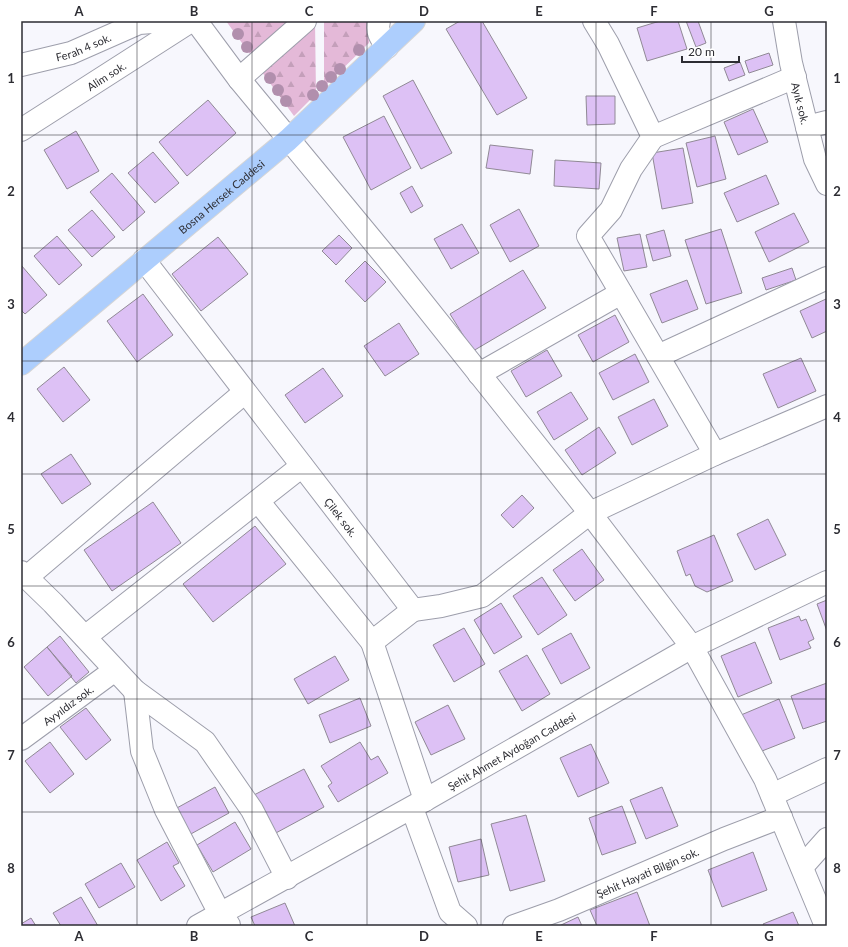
<svg xmlns="http://www.w3.org/2000/svg" width="848" height="947" viewBox="0 0 848 947" font-family="Lato,sans-serif">
<style>
.forest{fill:url(#forest-firs)}
.building{fill:#ddc1f5;stroke:#908995}
.lines{fill:none;stroke-linecap:round;stroke-linejoin:round}
.minor-casing{stroke:#9d9eab;stroke-width:24}
.major-casing{stroke:#d5d5d6;stroke-width:24}
.minor{stroke:#fff;stroke-width:22}
.major{stroke:#adcefd;stroke-width:22}
.tree{fill:#b18fad}
.grid{fill:none;stroke:#2d2d33;stroke-width:1;stroke-opacity:0.55}
.labels{text-anchor:middle;dominant-baseline:central;stroke-width:4;stroke-linejoin:round;paint-order:stroke}
.street-label{font-size:11px;fill:#2d2d33;stroke:#fff}
.neatline{fill:none;stroke:#2d2d33;stroke-width:1.5}
.grid-label{font-size:13px;text-anchor:middle;font-weight:bold;fill:#2d2d33}
</style>
<defs>
<pattern id="forest-firs" width="22" height="20" patternUnits="userSpaceOnUse"><rect width="22" height="20" fill="#e4b9d8"/><path d="M5 1l3.5 6h-7zM16 11l3.5 6h-7z" fill="#c49fba"/></pattern>
</defs>
<rect width="100%" height="100%" fill="#f7f7fd"/>
<path class="forest" d="M226 21H298L255 61Z
M315 21 316 94 294 116 259 68Z
M324 21H375L370 32 369 43 324 87Z"/>
<path class="building" d="M460 21H482L527 98 497 115 446 29Z
M660 21H678L687 49 647 61 637 28Z
M686 21H698L706 43 696 47Z
M769 53 773 65 749 73 745 61Z
M740 62 745 75 729 81 724 68Z
M413 80 452 153 421 169 383 96Z
M586 96H615V124L587 125Z
M208 100 236 133 187 176 159 142Z
M753 109 768 142 738 155 724 122Z
M384 116 411 168 371 190 343 137Z
M76 131 99 171 67 189 44 150Z
M715 136 726 179 697 187 686 143Z
M490 145 533 150 530 174 486 168Z
M683 148 693 203 662 209 652 153Z
M153 152 179 183 155 203 128 173Z
M555 160 601 163 599 189 554 186Z
M112 173 145 212 123 231 90 192Z
M766 175 779 204 737 222 724 193Z
M412 186 423 206 411 213 400 193Z
M519 209 539 246 510 262 490 225Z
M92 210 115 237 92 257 68 230Z
M794 213 809 242 769 262 755 232Z
M462 224 479 253 451 269 434 239Z
M721 229 742 293 706 304 685 240Z
M664 230 671 256 653 261 646 235Z
M640 234 647 267 624 271 617 238Z
M339 235 352 248 336 265 322 251Z
M57 236 82 265 59 285 34 256Z
M218 237 248 274 201 311 172 274Z
M365 261 386 282 365 302 345 281Z
M21 265 47 295 25 314 21 310Z
M792 268 796 280 766 290 762 278Z
M523 270 546 308 473 351 450 314Z
M687 280 698 309 662 323 650 294Z
M143 294 173 335 137 362 107 321Z
M826 299 827 302V331L812 338 800 311Z
M615 315 629 342 593 362 578 335Z
M399 323 419 354 385 376 364 346Z
M547 350 562 376 526 397 511 371Z
M635 354 649 382 613 400 599 373Z
M801 358 816 391 778 408 763 374Z
M64 367 90 400 63 422 37 389Z
M323 368 343 396 305 423 285 395Z
M571 392 588 419 554 440 537 412Z
M654 399 668 426 632 445 618 417Z
M599 427 616 453 582 475 565 450Z
M71 454 91 484 62 504 41 474Z
M522 495 534 508 513 528 501 515Z
M153 502 181 543 112 591 84 550Z
M768 519 786 555 755 570 737 534Z
M255 526 286 564 213 622 183 584Z
M714 535 733 581 707 592 695 586 690 574 686 576 677 551Z
M582 549 604 580 575 601 553 570Z
M542 577 567 615 538 635 513 596Z
M827 600V631L817 604Z
M501 603 522 637 494 654 474 620Z
M799 616 801 621 806 619 814 639 808 642 811 648 780 660 768 628Z
M464 628 485 664 454 682 433 645Z
M571 633 590 668 561 684 542 649Z
M60 636 89 672 76 683 47 647Z
M755 642 772 683 738 697 721 656Z
M47 647 72 676 48 696 24 667Z
M527 655 550 694 522 711 499 671Z
M335 656 349 680 308 704 294 679Z
M827 683V721L803 729 791 696Z
M360 698 371 726 330 743 319 715Z
M779 699 795 738 757 753 741 715Z
M448 705 465 739 431 755 415 722Z
M86 708 111 740 86 760 60 727Z
M50 742 74 774 50 793 25 761Z
M360 742 371 760 378 756 388 773 338 802 328 786 332 783 321 766Z
M591 744 609 783 578 797 560 758Z
M304 769 324 807 274 834 254 795Z
M215 787 229 813 189 835 175 809Z
M662 787 678 826 646 839 630 800Z
M622 806 636 843 602 855 589 818Z
M526 815 545 881 510 891 491 824Z
M235 822 251 849 213 872 197 845Z
M481 839 489 875 458 882 449 847Z
M167 842 179 863 173 866 185 886 161 901 137 860Z
M753 852 767 890 722 907 708 870Z
M121 863 135 887 99 908 85 884Z
M637 892 650 926H597L590 910Z
M81 897 98 926H61L53 913Z
M285 903 295 926H255L251 917Z
M793 912 799 926H764L763 924Z
M578 917 582 926H559Z
M31 918 36 926H21V924Z"/>
<g class="lines">
<g class="minor-casing">
<g id="minor">
<path d="M196 21 239 79 391 263 590 513 692 647 765 779 826 926"/>
<path d="M379 21C376 32 381 38 387 47"/>
<path id="s1" d="M784 21 791 63 815 159 827 184"/>
<path id="s2" d="M21 65 71 53 139 23 166 21"/>
<path d="M239 79 305 21"/>
<path d="M807 127 827 122"/>
<path id="s3" d="M21 130 191 21"/>
<path d="M653 137 795 77"/>
<path id="s4" d="M144 260 413 610 441 606 482 596 590 513 715 454 588 236 611 210 631 169 653 137 608 44 594 21"/>
<path d="M658 356 827 278"/>
<path d="M479 374 621 293"/>
<path d="M715 454 827 406"/>
<path d="M258 501 372 642 413 610"/>
<path d="M21 572 53 603 135 691 205 742 252 810 287 878"/>
<path d="M27 577 245 392"/>
<path d="M85 637 302 466"/>
<path d="M372 642 425 800"/>
<path d="M135 691 142 751 166 810 220 914 229 925"/>
<path id="s5" d="M21 739 115 670"/>
<path d="M772 795 827 769"/>
<path d="M412 808 450 912 466 926"/>
<path d="M802 867 827 839"/>
<path id="s6" d="M198 926 425 800 692 647 827 582"/>
<path id="s7" d="M514 926 559 910 724 839 781 817"/>
</g>
</g>
<g class="major-casing">
<g id="major">
<path id="s8" d="M21 364 288 140 414 21"/>
</g>
</g>
<use href="#minor" class="minor"/>
<use href="#major" class="major"/>
</g>
<g class="tree">
<circle cx="238" cy="34" r="6"/>
<circle cx="247" cy="47" r="6"/>
<circle cx="359" cy="50" r="6"/>
<circle cx="340" cy="69" r="6"/>
<circle cx="331" cy="77" r="6"/>
<circle cx="270" cy="78" r="6"/>
<circle cx="322" cy="86" r="6"/>
<circle cx="278" cy="90" r="6"/>
<circle cx="313" cy="95" r="6"/>
<circle cx="286" cy="101" r="6"/>
</g>
<path class="grid" d="M137 21V926M252 21V926M367 21V926M481 21V926M596 21V926M711 21V926M21 135H827M21 248H827M21 361H827M21 474H827M21 586H827M21 699H827M21 812H827"/>
<g class="labels">
<g class="street-label">
<text stroke="none"><textPath href="#s2" startOffset="65">Ferah 4 sok.</textPath></text>
<text stroke="none"><textPath href="#s3" startOffset="101">Alim sok.</textPath></text>
<text stroke="none"><textPath href="#s1" startOffset="84">Ayık sok.</textPath></text>
<text stroke="none"><textPath href="#s8" startOffset="261">Bosna Hersek Caddesi</textPath></text>
<text stroke="none"><textPath href="#s4" startOffset="324">Çilek sok.</textPath></text>
<text stroke="none"><textPath href="#s5" startOffset="58">Ayyıldız sok.</textPath></text>
<text stroke="none"><textPath href="#s6" startOffset="359">Şehit Ahmet Aydoğan Caddesi</textPath></text>
<text stroke="none"><textPath href="#s7" startOffset="144">Şehit Hayati Bilgin sok.</textPath></text>
</g>
</g>
<rect width="848" height="947" fill="none" stroke="#ffffff" stroke-width="44"/>
<path d="M682 56v6h57v-6" fill="none" stroke="#2d2d33" stroke-width="2"/>
<text x="688" y="56" font-size="12" fill="#2d2d33" stroke="#ffffff" stroke-width="3" paint-order="stroke">20 m</text>
<rect x="22" y="22" width="804" height="903" class="neatline"/>
<g class="grid-label">
<text x="79" y="16">A</text>
<text x="194" y="16">B</text>
<text x="309" y="16">C</text>
<text x="424" y="16">D</text>
<text x="539" y="16">E</text>
<text x="654" y="16">F</text>
<text x="769" y="16">G</text>
<text x="11" y="83">1</text>
<text x="837" y="83">1</text>
<text x="11" y="196">2</text>
<text x="837" y="196">2</text>
<text x="11" y="309">3</text>
<text x="837" y="309">3</text>
<text x="11" y="422">4</text>
<text x="837" y="422">4</text>
<text x="11" y="534">5</text>
<text x="837" y="534">5</text>
<text x="11" y="647">6</text>
<text x="837" y="647">6</text>
<text x="11" y="760">7</text>
<text x="837" y="760">7</text>
<text x="11" y="873">8</text>
<text x="837" y="873">8</text>
<text x="79" y="941">A</text>
<text x="194" y="941">B</text>
<text x="309" y="941">C</text>
<text x="424" y="941">D</text>
<text x="539" y="941">E</text>
<text x="654" y="941">F</text>
<text x="769" y="941">G</text>
</g>
</svg>
